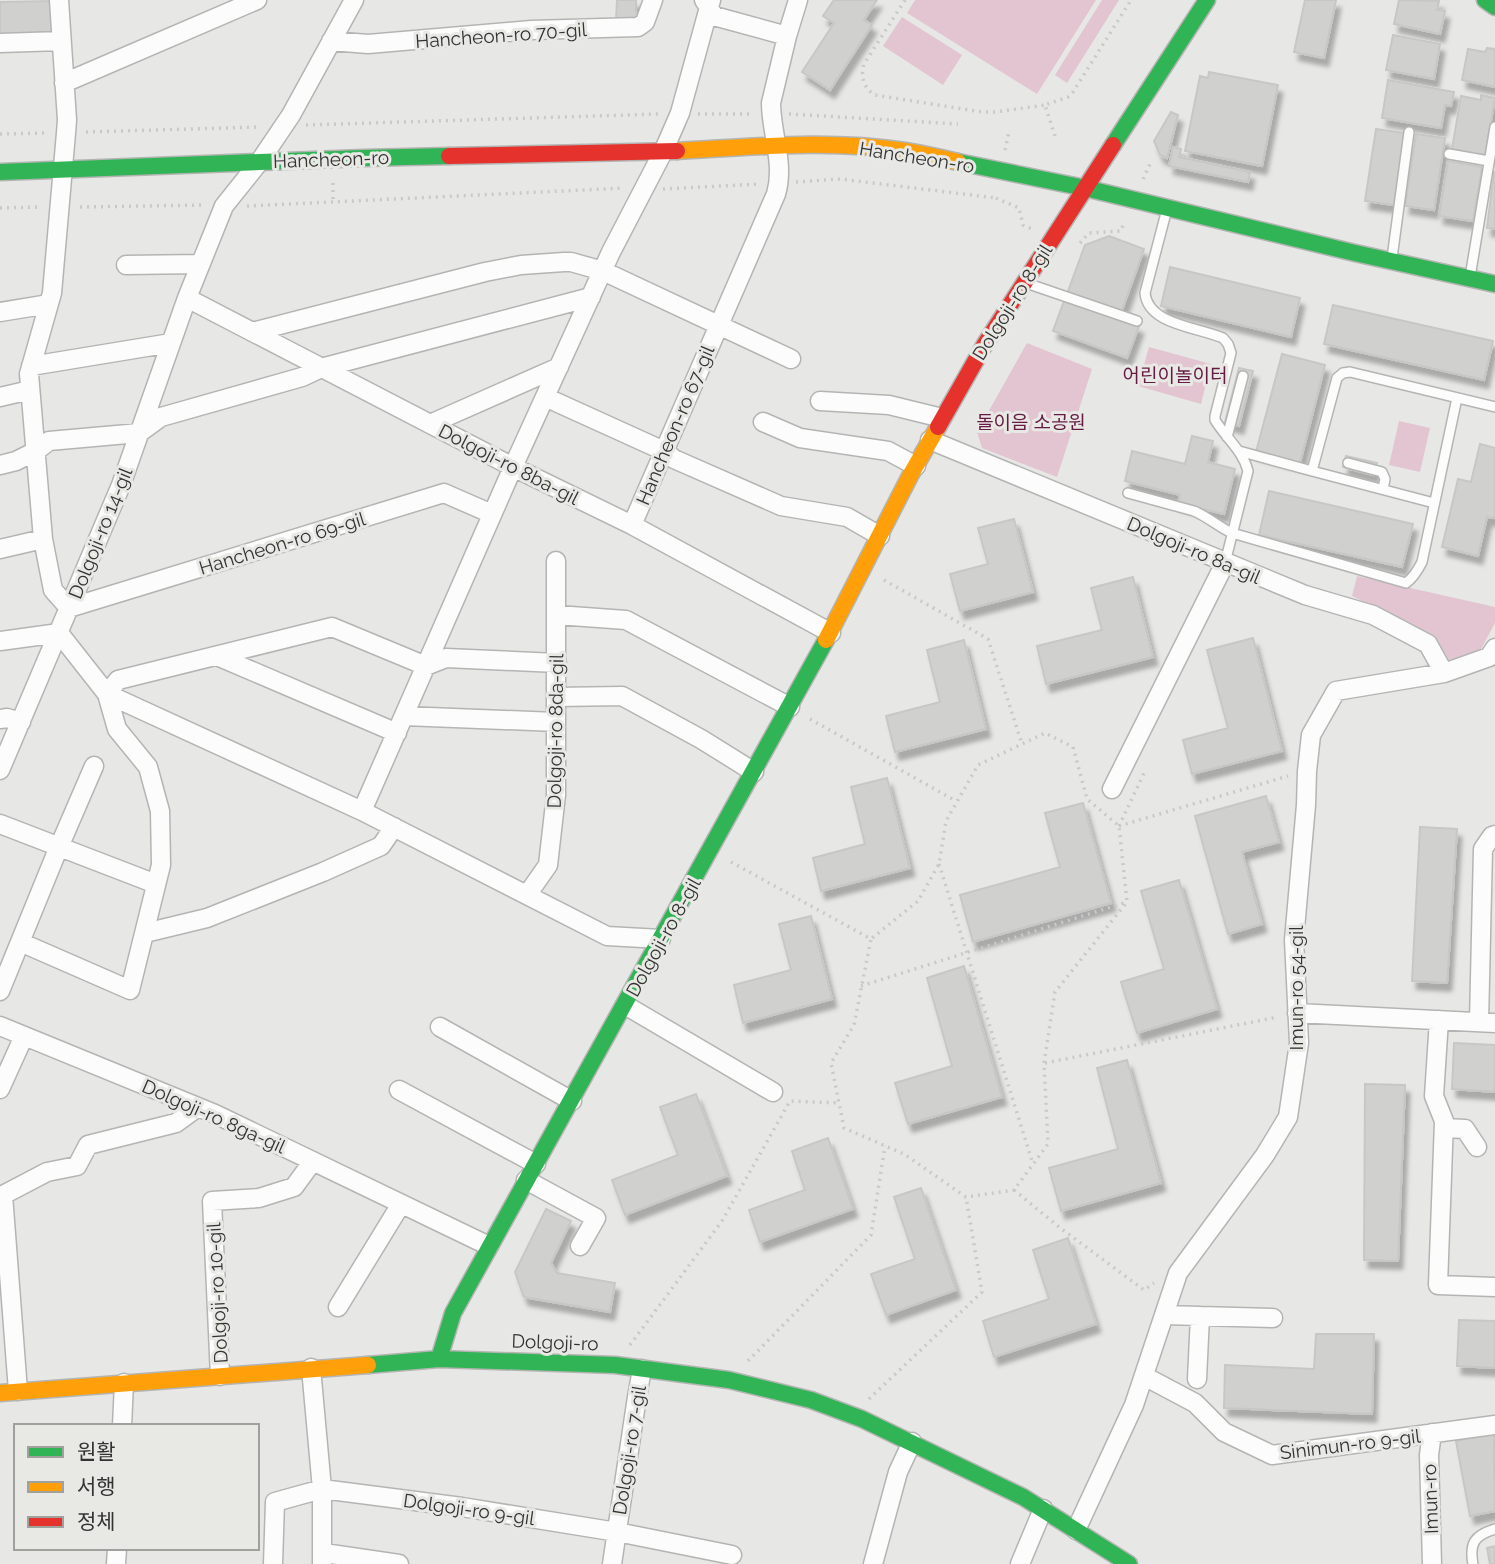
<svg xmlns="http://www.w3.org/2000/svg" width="1495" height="1564" viewBox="0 0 1495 1564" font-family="Raleway,'Noto Sans KR',sans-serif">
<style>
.green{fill:#e3c4d1}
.building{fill:#d0d1cf;stroke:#c7c8c6;stroke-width:2;filter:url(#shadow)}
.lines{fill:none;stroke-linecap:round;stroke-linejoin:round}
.lane-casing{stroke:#b4b5b3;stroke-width:12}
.street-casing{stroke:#b4b5b3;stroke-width:21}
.fast-casing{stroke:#b4b5b3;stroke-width:19}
.slow-casing{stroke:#b4b5b3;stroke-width:19}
.jam-casing{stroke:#b4b5b3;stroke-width:19}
.path{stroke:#c8c9c8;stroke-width:3.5;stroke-dasharray:2 5;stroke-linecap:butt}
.lane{stroke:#fbfcfb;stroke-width:9}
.street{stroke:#fbfcfb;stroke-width:18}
.fast{stroke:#30b455;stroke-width:16}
.slow{stroke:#ff9f0a;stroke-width:16}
.jam{stroke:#e5322d;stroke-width:16}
.labels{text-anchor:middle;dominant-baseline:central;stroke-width:6;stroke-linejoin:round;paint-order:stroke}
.street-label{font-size:19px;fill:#333332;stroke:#e8e9e5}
.park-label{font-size:19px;fill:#651b43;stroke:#e8e9e5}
</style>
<defs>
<filter id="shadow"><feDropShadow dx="4.5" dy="8" stdDeviation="2" flood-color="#0004"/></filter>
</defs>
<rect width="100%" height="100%" fill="#e7e8e6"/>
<path class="green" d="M915 0H1096L1037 94 907 13Z
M1102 0H1119L1067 83 1055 75Z
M902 17 962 55 943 85 883 46Z
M1027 343 1092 369 1057 477 982 448 977 432Z
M1149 347 1211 364 1201 404 1138 386Z
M1399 421 1430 428 1420 472 1389 465Z
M1357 576 1495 607V623L1481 649 1449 660 1435 636 1352 596Z"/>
<path class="building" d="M617 0H636V12H641V22L616 21Z
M834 0H877L864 20 872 25 830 90 802 72 834 23 823 16Z
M1305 0H1336L1324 58 1294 52Z
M1399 0 1439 1 1437 10 1445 11 1440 34 1394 24Z
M54 1 55 34 0 36V2Z
M1393 35 1440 44 1434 79 1386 70Z
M1487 48 1495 49V87L1462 80 1468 49 1485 52Z
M1209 72 1278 85 1262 166 1185 151 1200 76 1208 78Z
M1388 80 1454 92 1451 106 1445 105 1441 128 1382 118Z
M1481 95 1495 98 1485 155 1452 149 1461 96 1481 100Z
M1171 112 1178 115 1167 158 1160 155 1154 141Z
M1376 129 1405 133 1394 205 1365 201Z
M1416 134 1445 138 1434 210 1405 206Z
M1173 147 1181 149 1179 157 1250 172 1248 182 1169 166Z
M1448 161 1482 167 1473 221 1439 216Z
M1494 172H1495V229L1487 228Z
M1109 236 1144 249 1121 313 1067 294 1085 245Z
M1170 267 1300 298 1291 337 1161 306Z
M1065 298 1139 326 1127 358 1053 331Z
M1333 305 1493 341 1484 380 1324 344Z
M1282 354 1325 365 1300 463 1256 452Z
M1239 368 1253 371 1239 426 1225 422Z
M1192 436 1213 441 1208 462 1235 469 1224 514 1178 503 1180 495 1125 481 1132 451 1185 464Z
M1480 444 1495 448V518L1487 517 1478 556 1442 547 1458 479 1471 482Z
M1346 456 1377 463 1373 475 1343 467Z
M1269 491 1413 524 1402 567 1259 535Z
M1014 519 1033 592 960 611 950 574 988 564 978 528Z
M1133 577 1153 657 1046 684 1037 646 1102 630 1091 588Z
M1253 638 1282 751 1192 774 1183 740 1228 728 1207 650Z
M964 640 986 729 895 752 886 716 940 702 927 650Z
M887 778 910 868 821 891 813 858 865 844 851 787Z
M1266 796 1279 842 1242 852 1262 924 1228 934 1195 816Z
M1083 803 1111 903 973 942 960 895 1060 867 1045 813Z
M1420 827 1457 829 1447 983 1412 981Z
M1179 880 1217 1009 1137 1033 1121 982 1164 969 1141 891Z
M811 916 832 999 743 1023 734 985 791 970 779 924Z
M964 966 1002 1097 908 1124 895 1083 952 1066 927 978Z
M1454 1043 1495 1045V1092L1452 1089Z
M1127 1060 1161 1183 1061 1211 1049 1168 1118 1149 1097 1068Z
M1365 1084 1405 1085 1398 1261 1364 1260Z
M696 1094 727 1176 625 1215 612 1180 678 1155 660 1107Z
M828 1138 853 1209 760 1242 749 1210 805 1190 792 1151Z
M921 1188 956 1290 886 1315 871 1274 915 1259 894 1197Z
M546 1209 571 1221 551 1263 557 1273 615 1283 610 1312 524 1297 515 1272Z
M1068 1238 1096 1324 994 1357 983 1321 1049 1299 1033 1250Z
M1459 1320 1495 1321V1368L1457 1366Z
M1316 1334H1374L1372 1414 1224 1408 1225 1365 1314 1369Z
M1494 1433 1495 1511 1470 1516 1456 1441Z
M1495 1546V1564H1490L1487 1548Z"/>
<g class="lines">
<g class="lane-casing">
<path id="lane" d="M1449 154 1489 161
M1167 209 1145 293C1148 325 1198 327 1223 338L1228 344 1231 353 1215 416V420C1226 438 1243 451 1248 471L1225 563
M1392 258 1409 132
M1470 277 1495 127
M1026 283 1137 321
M1227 437 1243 376
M1239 451 1312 471
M1348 463 1382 472 1385 479 1383 489
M1128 493 1194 511C1208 517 1219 527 1232 533L1406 583C1413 578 1418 570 1422 562L1457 398
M1434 503 1312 471 1337 378 1343 373 1350 372 1495 407
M1473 1564C1469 1543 1475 1535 1495 1529"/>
</g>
<g class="street-casing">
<path id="street" d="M59 0 67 120 66 133 52 293 29 374 43 539 53 590 69 608 444 493 492 514
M704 0 714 16 787 36
M331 41 368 44 531 30 638 27 645 22 653 0
M0 43 61 41
M64 83 257 0
M126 265 200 264
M187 298 513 467 632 525 831 633
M0 312 49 304
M252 332 485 272 521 265 564 262H571L603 271 791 359
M31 366 171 343
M0 397 30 390
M545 397 664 451 674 459 781 506 847 517 880 536
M820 401 889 405 942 418
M763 422 800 438 888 451 916 466
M430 424 559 367
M930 440 1305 595 1373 615 1428 644 1444 673
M0 465 16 461 36 451 49 441 139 433 161 417 302 377 321 368 591 297
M632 525 776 194C785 164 771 133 771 103L787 36 798 0
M0 549 43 539
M557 615 626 620 790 707
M0 641 59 633 107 694 362 811 607 936 661 939
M217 656 397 733
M557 697 622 696 701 739 754 772
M404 716 556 722
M0 719 7 718 21 722
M0 770 121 485 187 298 224 206 260 161 291 115 354 0
M1112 789 1225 563
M362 811 513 467 611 252 663 152 680 113 711 0
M0 824 156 884
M527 895 548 865 556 795V561
M145 933 207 918 323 872 381 846 394 827
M20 942 130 990 161 865 160 811 148 767 117 729 107 694 118 680 332 627 426 666 446 658 557 663
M0 991 56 854 94 766
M625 1005 773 1092
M1297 1013 1495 1023
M1439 1020 1434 1096 1444 1121 1438 1285 1495 1287
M1479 1022 1483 849 1492 836 1495 835
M0 1026 215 1114 489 1246
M440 1027 572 1101
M0 1089 24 1036
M399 1090 536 1164
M1444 1128 1465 1129 1477 1147
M526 1180 596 1218 580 1246
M338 1307 401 1204
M1164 1315 1273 1318
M311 1368 322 1489V1564
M220 1376 212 1201 259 1198 294 1187 313 1161
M1144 1376 1195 1403 1224 1432 1272 1455 1495 1425
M1197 1379 1200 1316
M18 1391 3 1195 47 1172 77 1166 88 1145 176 1123 198 1107
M122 1426 124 1383
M1432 1433 1429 1455 1432 1564
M1076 1530 1134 1405 1178 1273 1265 1155 1288 1117 1299 1043 1294 940 1306 805 1307 771 1311 735 1336 691 1444 673 1489 657 1495 648
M324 1553 399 1564
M116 1564 117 1548
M273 1564 275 1502 322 1489 462 1507 617 1532 732 1555
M612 1564 637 1397 642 1369
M873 1564 898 1472 912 1442
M1020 1564 1043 1509"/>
</g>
<g class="fast-casing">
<path id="fast" d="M1485 0 1495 7
M1113 145 1207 0
M958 162 1085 188 1355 253 1495 284
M0 172 363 158 449 156
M439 1359 453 1313 826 640
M368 1365 439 1359 615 1365 729 1380 811 1400 862 1419 1023 1497 1129 1564"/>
</g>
<g class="slow-casing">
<path id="slow" d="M677 151C752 147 830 139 905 151 923 154 941 158 958 162
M826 640 911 474 938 427
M0 1393 368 1365"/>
</g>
<g class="jam-casing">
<path id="jam" d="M449 156 677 151
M938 427 985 344 1113 145"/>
</g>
<path class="path" d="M905 0 864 64C860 76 864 89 875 95L982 112H995L1045 105
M698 114H754
M789 114 958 124
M306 125 659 114
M86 132 260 127
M0 134 47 133
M1055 136 1045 105 1068 97 1073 92 1131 0
M1005 150 1009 132
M1143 179 1151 162
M796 182 840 179 996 198
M333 183V201
M663 189 760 184
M996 198 1019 208 1023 225 1034 230
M247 206 624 188
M80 207 205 205
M0 208 41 207
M1080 243 1089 233 1121 231 1124 222
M884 580 988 639 1022 744
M810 719 956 801
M1119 826 1145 771
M1119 826 1288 776
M731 862 871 939 854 1025 831 1063 844 1128 904 1154 966 1197 1014 1190 1048 1144 1044 1063 1055 992 1127 902 1119 826 1087 799 1073 747 1045 733 978 765 946 821 939 864 918 901 871 939
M939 864 1033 1164
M861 986 1127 902
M1045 1063 1278 1017
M1014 1190 1059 1227 1144 1290 1154 1283
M630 1345 722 1221 790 1101 839 1103
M748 1361 871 1235 885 1146
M869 1399 982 1292 966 1197"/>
<use href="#lane" class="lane"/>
<use href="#street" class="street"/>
<use href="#fast" class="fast"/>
<use href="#slow" class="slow"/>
<use href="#jam" class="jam"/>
</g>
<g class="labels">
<g class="street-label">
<text transform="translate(501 35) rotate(-4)">Hancheon-ro 70-gil</text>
<text transform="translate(917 157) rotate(9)">Hancheon-ro</text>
<text transform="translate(331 159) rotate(-2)">Hancheon-ro</text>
<text transform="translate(1012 302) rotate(-58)">Dolgoji-ro 8-gil</text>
<text transform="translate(675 425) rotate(-67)">Hancheon-ro 67-gil</text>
<text transform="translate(509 464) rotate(27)">Dolgoji-ro 8ba-gil</text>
<text transform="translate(100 533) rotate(-68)">Dolgoji-ro 14-gil</text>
<text transform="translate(282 543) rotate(-17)">Hancheon-ro 69-gil</text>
<text transform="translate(1194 550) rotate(23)">Dolgoji-ro 8a-gil</text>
<text transform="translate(555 731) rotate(-89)">Dolgoji-ro 8da-gil</text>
<text transform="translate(663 937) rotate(-61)">Dolgoji-ro 8-gil</text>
<text transform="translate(1296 988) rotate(-90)">Imun-ro 54-gil</text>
<text transform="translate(214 1116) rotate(24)">Dolgoji-ro 8ga-gil</text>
<text transform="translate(217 1293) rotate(-93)">Dolgoji-ro 10-gil</text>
<text transform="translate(555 1342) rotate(2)">Dolgoji-ro</text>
<text transform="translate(1350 1444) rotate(-7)">Sinimun-ro 9-gil</text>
<text transform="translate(629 1450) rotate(-81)">Dolgoji-ro 7-gil</text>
<text transform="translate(1430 1499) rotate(-92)">Imun-ro</text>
<text transform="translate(469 1509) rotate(8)">Dolgoji-ro 9-gil</text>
</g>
<g class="park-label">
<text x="1175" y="375">어린이놀이터</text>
<text x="1031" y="422">돌이음 소공원</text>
</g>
</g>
<rect x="14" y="1424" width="245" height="126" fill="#e8e9e5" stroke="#a0a09d" stroke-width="2"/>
<rect x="28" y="1447" width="35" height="10" fill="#30b455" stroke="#a0a09d" stroke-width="2"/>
<text x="77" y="1459" font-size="21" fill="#333332">원활</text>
<rect x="28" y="1482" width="35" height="10" fill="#ff9f0a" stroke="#a0a09d" stroke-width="2"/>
<text x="77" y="1494" font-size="21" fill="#333332">서행</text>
<rect x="28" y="1517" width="35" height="10" fill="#e5322d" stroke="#a0a09d" stroke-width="2"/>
<text x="77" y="1529" font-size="21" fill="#333332">정체</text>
</svg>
